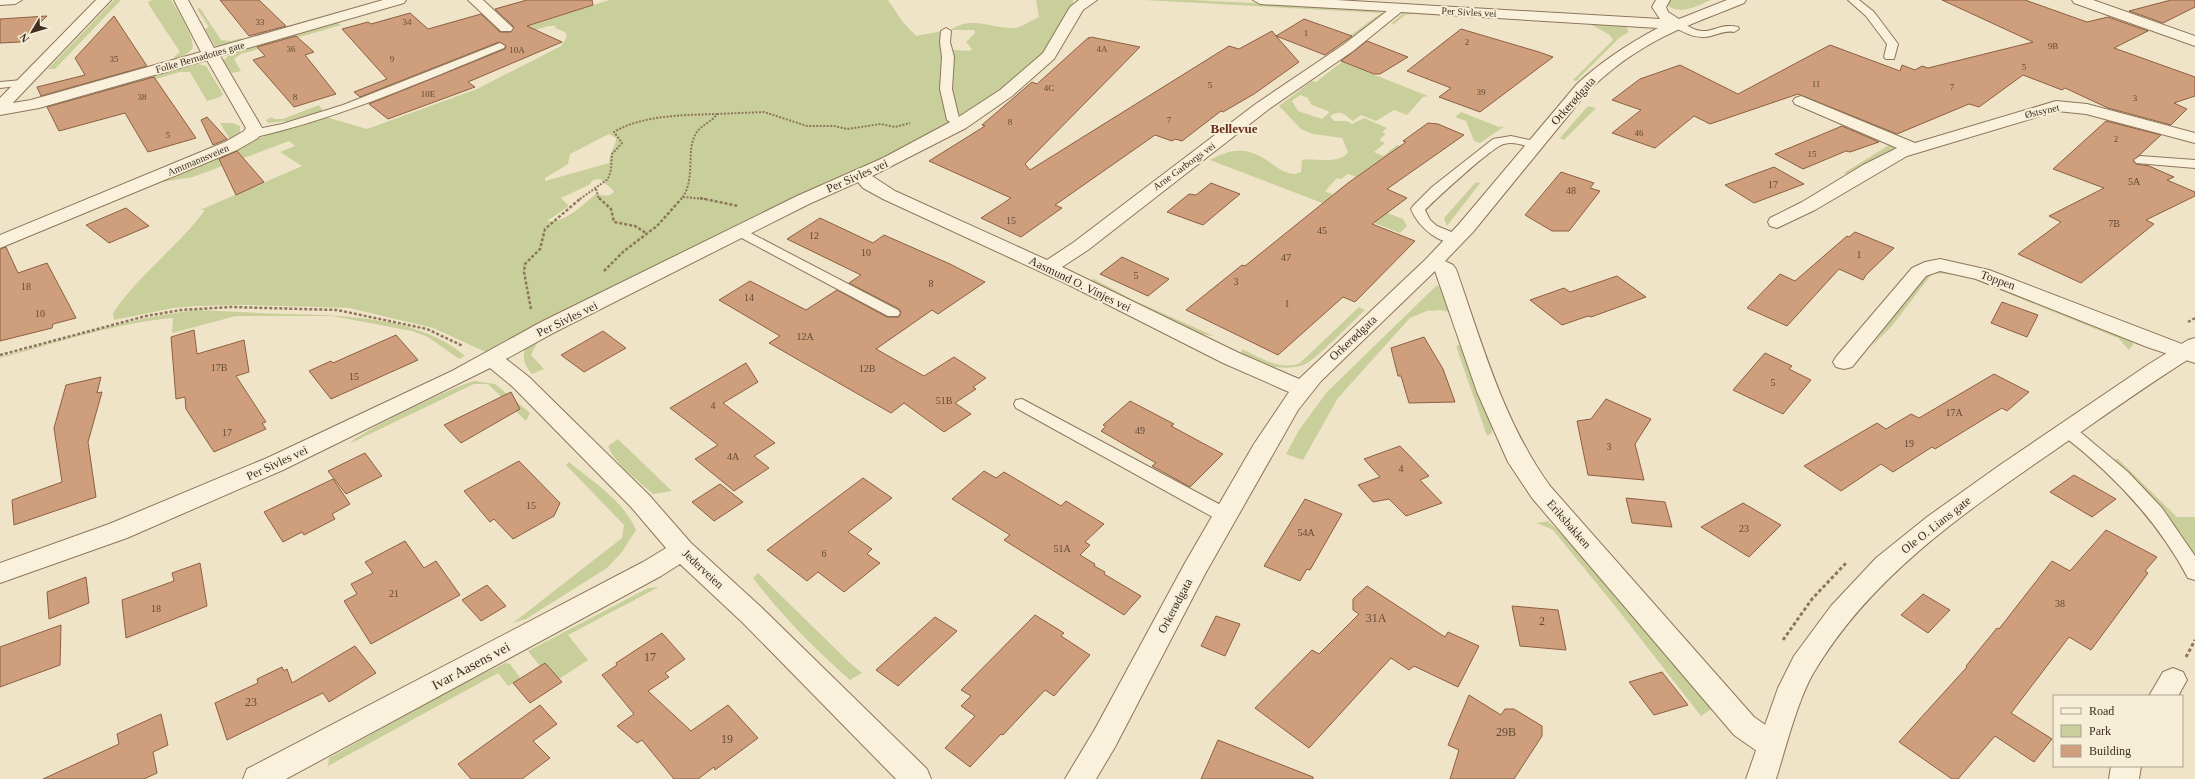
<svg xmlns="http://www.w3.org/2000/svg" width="2195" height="779" viewBox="0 0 2195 779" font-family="Georgia,serif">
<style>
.green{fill:#c9cf9b;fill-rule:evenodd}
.building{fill:#cf9f7d;stroke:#8d5f41}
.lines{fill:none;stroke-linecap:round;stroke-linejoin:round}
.service-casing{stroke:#8d765c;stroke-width:2}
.minor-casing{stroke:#8d765c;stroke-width:2}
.tertiary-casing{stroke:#8d765c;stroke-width:2}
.path-far2{stroke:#8d765c;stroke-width:2;stroke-dasharray:2 1.5;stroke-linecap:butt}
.path-far1{stroke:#8d765c;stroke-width:2.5;stroke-dasharray:3 2;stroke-linecap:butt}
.path{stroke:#8d765c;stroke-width:3;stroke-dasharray:3.5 2.5;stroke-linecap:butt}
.service{fill:#faf1dc;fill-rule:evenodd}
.minor{fill:#faf1dc;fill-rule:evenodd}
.tertiary{fill:#faf1dc;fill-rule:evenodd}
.labels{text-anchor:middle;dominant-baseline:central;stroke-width:4;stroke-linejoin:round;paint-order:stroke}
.far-number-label{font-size:9px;fill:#624a37}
.far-street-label{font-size:10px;fill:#3d2e20;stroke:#f7eed8}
.number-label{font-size:10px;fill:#624a37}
.street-label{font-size:12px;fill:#3d2e20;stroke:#f7eed8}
.near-number-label{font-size:12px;fill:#624a37}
.far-district-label{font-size:13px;font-weight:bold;fill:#6b2e1e;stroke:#f7eed8}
.near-street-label{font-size:14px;fill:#3d2e20;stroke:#f7eed8}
</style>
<rect width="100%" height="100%" fill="#f0e4c8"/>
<path class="green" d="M114 0H121L55 69H48Z
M152 0H171C176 8 197 41 192 49 188 54 181 57 175 59L174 57 180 52 149 5 148 2Z
M609 0H888L903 22 916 36 942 31 948 125 944 129 488 353 433 328 349 308 244 305 197 306 173 308 114 320 113 313C139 274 177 248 205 210H200L302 166 280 152 295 146 289 141 193 177 156 183 160 179 274 132 326 117 367 129 477 89 561 46 567 37 565 32 555 28 556 26H548L525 33H497L513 27 532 25ZM609 134 616 138C616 146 609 153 609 163L545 181V178L568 164 570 154ZM600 179 614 191C610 198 603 195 596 194 583 204 565 224 547 221L569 206 561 198 589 185 593 180Z
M1036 0H1073V4L1042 54 1006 88 958 118 950 99 953 50 969 51 972 49 966 42 975 33 974 30H950C973 15 991 29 1014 28 1021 28 1032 20 1039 17Z
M1144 0H1193L1366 9 1384 13 1333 51H1329L1381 13Z
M1670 0H1711C1697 6 1682 15 1668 6Z
M200 8 221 40 231 41 241 38 243 40 226 45 215 46 205 29 209 27 197 9Z
M1413 12 1579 21 1626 27 1629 32 1619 38 1576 81 1573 80 1613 40 1610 35 1590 24 1412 14 1405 15 1393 25 1392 23 1402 14Z
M336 22 341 25 241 54 234 59 241 71 232 73 223 61 230 54Z
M1342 62 1428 96 1423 97 1407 115 1394 110 1376 121 1361 115 1353 121C1344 114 1341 109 1330 116L1334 121H1347L1352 124 1364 118 1387 128 1382 132 1386 134 1379 140 1385 143 1374 152 1383 156 1397 145 1423 155 1408 166 1385 157 1356 177 1348 174 1341 179 1337 178 1325 191 1369 211 1374 208 1403 219 1407 226 1400 233 1210 160C1231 148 1248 147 1268 161 1276 167 1285 174 1295 174L1301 172 1302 160C1315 158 1340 165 1348 152L1342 138 1313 134 1301 129 1279 106 1312 81 1316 82ZM1300 95 1309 98 1308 100 1311 102 1310 104 1330 112 1322 119 1298 111 1292 101Z
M198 64 206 66 223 94 220 97 207 101 190 72H180L107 93 110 87Z
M319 105 323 111 287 121 268 123 266 120 272 117 274 119H283Z
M1588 106 1596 108 1564 140 1560 138Z
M1461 112 1499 127 1505 126 1480 143 1474 141 1466 121 1455 117Z
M220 123H233L240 126V134L225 145 0 238V235L223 143 229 138Z
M1847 125 1893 146 1894 148 1848 175 1844 173 1889 145 1843 126Z
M1476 182 1480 183 1447 226 1444 218Z
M1939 270 1972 276 2132 340 2133 345 2129 350 2118 338 1965 276 1935 273 1931 275 1891 327 1871 347 1924 275Z
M1092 278 1133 300 1214 336C1185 334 1122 297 1093 282Z
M1437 285C1448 291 1448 300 1449 312L1440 310 1427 311 1410 318 1338 398 1303 460 1286 454 1299 430 1327 392Z
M1359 307 1365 310C1354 320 1314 362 1303 365 1281 372 1260 364 1241 354L1242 349C1261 358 1279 371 1300 363Z
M195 310C225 311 256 313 287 314 343 315 421 317 465 356L459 359 428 337 412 331 332 316H236L172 333 173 318C114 323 57 343 0 358V357C64 339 129 318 195 310Z
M539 339 531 355 544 369 532 374C520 361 520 344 539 339Z
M1462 344 1492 428V433L1487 436 1456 346Z
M475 381 495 384 530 413 526 421 488 384H474L351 443C353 435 460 383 475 381Z
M618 439 622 443 672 491 653 494C638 480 615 464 608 446Z
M2114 459H2118L2177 517H2195V556C2174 519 2142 490 2114 459Z
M569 462C592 481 624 501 636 530L622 552 607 568 526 619 513 623 622 538 624 525 566 465Z
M1548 521 1593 565 1713 708 1701 716 1615 606 1553 530 1537 523Z
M758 573 850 663 862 673 850 680C814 648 783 617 753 578Z
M659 587 568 635 588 660 559 679 545 663 540 666 528 651 648 588Z
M505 663 510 664 521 679 508 686 498 673 328 766 329 758 447 692Z"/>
<path class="building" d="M220 0H259L286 26 249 36Z
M527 0H592L593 5 527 26 562 42 468 82 475 87 388 119 369 104 505 49 506 46 499 42 360 97 354 92 387 79 342 29 368 22 371 24 410 13 428 29 481 14 500 32H511L514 27 495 9Z
M1942 0H2025L2087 22 2108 17 2148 31 2114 48 2195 77V96L2174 103 2187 109 2171 125 2108 108 2065 88 2062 90 2023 75 1979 107 1969 104 1897 134 1798 94 1710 124 1694 116 1655 148 1612 133 1641 110 1612 100 1640 79 1680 65 1738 94 1830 45 1900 71 1902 65 1915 70 1922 66 1928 68 2033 42Z
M2171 0H2195V7L2163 23 2129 11Z
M47 16 20 42 0 43V19Z
M114 16 147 66 41 96 37 87 85 75 75 58Z
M1304 19 1352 36 1325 55 1276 36 1299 62 1254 94 1223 112 1221 111 1182 141 1175 139 1172 141 1155 135 1055 205 1062 208 1021 237 981 218 1011 198 929 161 985 126 982 125 1032 82 1037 84 1089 37V39L1091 37 1140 47 1025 164 1030 170 1229 46 1239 49 1272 31 1276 36Z
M1461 29 1539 52 1553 57 1480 112 1439 97 1451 88 1407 71Z
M296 36 314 52 305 55 336 94 294 107 253 60 265 56 257 47Z
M1367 41 1408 57 1380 74H1374L1341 61Z
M154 77 196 138 148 152 125 113 59 131 47 107Z
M207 117 227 139 213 145 201 120Z
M2106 121 2161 135 2133 161 2136 164 2149 166 2174 177 2167 180 2195 192V196L2146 220 2154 224 2081 283 2018 254 2061 222 2049 216 2104 188 2053 169Z
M1428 123 1438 124 1464 135 1387 189 1407 198 1372 224 1415 241 1355 302 1343 297 1278 355 1186 310 1242 265 1245 266 1348 183 1406 142 1403 141Z
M1842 126 1879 142 1850 152 1846 151 1803 169 1775 154Z
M237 151 264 182 236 195 219 159Z
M1774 167 1804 184 1754 203 1725 185Z
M1561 172 1594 183 1590 188 1600 191 1569 231H1552L1525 215Z
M1211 183 1240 194 1203 225 1167 212 1189 194 1196 195Z
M126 208 149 226 109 243 86 225Z
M820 218 873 243 884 235 950 264 985 282 938 314 932 310 876 349 924 376 954 357 986 378 973 387 976 389 955 403 971 414 944 432 904 403 891 413 769 343 780 336 719 300 750 281 806 310 837 290 887 317H899L901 312 899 309 849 283 861 275 787 239Z
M1855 232 1894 248 1866 275 1863 280 1839 269 1787 326 1747 308 1780 274 1795 281 1847 236 1849 237Z
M6 247 18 273 47 263 76 318 53 324 52 328 0 341V249Z
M1122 257 1169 279 1148 296 1100 274Z
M1617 276 1646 297 1591 317 1588 316 1562 325 1530 300 1564 288 1570 292Z
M2002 302 2038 315 2027 337 1991 323Z
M194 330 197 354 244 340 249 372 236 376 266 422 262 423 266 429 214 452 186 409 185 397 176 399 171 337Z
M603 331 626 348 584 372 561 355Z
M396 335 418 360 331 399 309 371 331 361 333 363Z
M1424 337 1443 369 1455 402 1409 403 1401 376H1398L1391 348Z
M1765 353 1792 366 1789 369 1811 380 1783 414 1733 390Z
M746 363 758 382 723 403 775 443 754 456 769 468 734 491 695 459 718 445 670 408Z
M1994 374 2029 392 2007 411 2002 408 1935 449 1932 447 1893 472 1881 464 1841 491 1804 466 1877 423 1886 429 1911 414 1919 418Z
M101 377 97 393 102 392 88 442 96 497 14 525 12 500 62 482 54 428 66 385Z
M511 392 520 409 461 443 444 425Z
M1606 399 1651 419 1635 444 1644 480 1588 475 1577 421 1591 419Z
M1130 401 1174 424 1171 426 1223 454 1190 487 1152 466 1156 463 1101 431 1106 426 1103 425Z
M1400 446 1429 476 1420 480 1442 503 1406 516 1389 499 1373 502 1358 485 1380 477 1364 459Z
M365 453 382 476 346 494 328 471Z
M519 461 560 503 554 516 513 539 494 519 490 522 464 491Z
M984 471 996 478 1004 472 1061 506 1066 501 1104 524 1085 542 1090 545 1080 555 1095 564 1094 566 1105 572 1104 574 1141 596 1124 615 1004 540 1010 535 952 499Z
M2074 475 2116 499 2092 517 2050 492Z
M863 478 892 498 848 532 872 549 867 554 880 563 844 592 818 572 807 581 767 550Z
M333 479 350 504 332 514 335 519 304 535 302 532 283 542 264 512Z
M720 484 743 502 714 521 692 502Z
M1626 498 1665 502 1672 527 1632 523Z
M1305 499 1342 514 1310 570 1307 569 1300 581 1264 566Z
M1743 503 1781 525 1749 557 1701 527Z
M2106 530 2157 557 2145 571 2148 573 2091 650 2069 637 2011 713 2052 739 2034 762 1995 736 1958 779H1952L1899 742 1967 667 1966 666 1997 628 1999 629 2052 561 2070 571Z
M405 541 424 568 436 561 460 595 371 644 344 601 357 594 351 584 373 573 365 562Z
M200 563 207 606 126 638 122 600 174 581 172 573Z
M86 577 89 603 49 619 47 592Z
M487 585 506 606 481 621 462 600Z
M1367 586 1445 637 1448 632 1479 646 1458 687 1414 666 1409 670 1391 658 1309 748 1255 708 1312 650 1319 654 1359 614 1353 610V599Z
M1923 594 1950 610 1928 633 1901 615Z
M1512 606 1558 610 1566 650 1520 646Z
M1035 615 1064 633 1061 636 1090 655 1054 696 1045 690 1003 735 1001 734 970 767 945 748 975 716 961 706 971 696 961 690Z
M1216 616 1240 624 1225 656 1201 646Z
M935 617 957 631 898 686 876 670Z
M61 625 60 665 0 687V647Z
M662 633 685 659 665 673 669 677 648 691 691 731 728 705 758 738 715 770 714 767 698 779H674L642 740 637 743 617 726 634 714 602 675 617 665 616 663Z
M355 646 376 673 329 702 323 693 227 740 215 703 258 683 257 679 282 667 284 671 287 669 292 683Z
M545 663 562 682 530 703 513 683Z
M1662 672 1688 705 1654 715 1629 682Z
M1469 695 1501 715 1505 709H1514L1542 726V736L1514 779H1450L1459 750 1448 745Z
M540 705 557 724 533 741 550 758 522 779H471L458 764Z
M161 714 168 745 153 752 157 773 144 779H43L119 744 117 734Z
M1218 740 1313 777V779H1201Z"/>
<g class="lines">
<g class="service-casing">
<path id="service" d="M1848 0H1859L1874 12 1898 44 1894 59H1886L1884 57 1887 44 1866 16Z
M1678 22C1687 24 1693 31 1703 31 1716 31 1722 23 1738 27L1739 29 1734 32C1723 30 1716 36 1705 37 1694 38 1683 32 1674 27L1673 25Z
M946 28 951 31 950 42 954 57 952 89 959 118 966 124 960 128 947 120 940 89 942 57 940 42 941 31Z
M500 43 505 46 504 48C421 82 340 118 252 138L246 134 248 131 282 124 343 105Z
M22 80 26 81 28 83 26 85 0 88V82Z
M1511 136 1534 141 1541 145 1535 149C1525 146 1515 141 1504 144 1493 146 1436 199 1425 210L1430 220 1437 226 1461 236 1463 239 1461 242C1441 247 1418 227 1411 209L1413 206 1432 187 1493 139Z
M2140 156 2195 160V168L2136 163 2134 160Z
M741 228 898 310 900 313 898 316H888L736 235 734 232Z
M1022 399 1230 510 1233 515 1230 520 1224 522 1218 520 1016 408 1014 404 1016 400Z
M2067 424 2073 426 2128 472 2162 508 2195 556V580L2188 578C2157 520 2113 474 2061 434L2059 430 2061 426Z"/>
</g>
<g class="minor-casing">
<path id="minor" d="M0 0H22L15 4 0 5Z
M174 0H188L214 48 383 0H406L404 3 220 56 262 128 258 138 237 150 0 248V235L225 142 244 131 246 128 207 60 39 108 0 115V105L31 100 201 52Z
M468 0H483L513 28 511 31H501Z
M1079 0H1097L1083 10 1054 59 1012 96 966 128 872 176 895 191 1047 260 1074 242 1257 103 1343 45 1387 11 1260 4 1253 0H1336L1660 19 1652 7 1656 0H1670L1666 7 1668 12 1679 19 1727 0H1746L1744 3C1708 18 1670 30 1637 52 1619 63 1604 76 1589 90L1473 232 1445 261 1453 265 1456 269C1482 343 1503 421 1550 486L1754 717 1781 736 1786 745 1781 754 1771 758 1761 754 1734 735 1532 498 1508 462 1477 392 1435 271 1321 381 1298 410 1205 574 1115 747 1096 779H1065L1095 729 1185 563 1254 444 1289 392 1223 363 1065 283 883 199 863 188 858 182 809 204 555 332 506 359 529 377 649 495 691 543 761 607 927 769 931 779H896L743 623 680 564 661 576 286 779H243L247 769 643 562 666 548 631 507 513 387 490 368 283 470 127 538 0 583V563L109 524 267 458 452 371 541 322 797 196 883 158 954 120 1000 90 1043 53 1070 7ZM1401 12 1658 28C1628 44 1602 61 1577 84L1459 224 1426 259 1299 379 1239 353 1062 267 1088 250 1269 109 1353 51Z
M2072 0H2093L2195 36V46L2074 3Z
M1801 96 1915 143 2056 101 2087 104 2195 133V143L2086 114 2057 111 1907 156 1815 210 1777 228 1770 226 1768 222 1770 218 1802 202 1863 165 1897 148 1795 104 1793 101 1795 98Z
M1940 259 1989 270 2195 349V363L2147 347 1976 279 1940 271 1926 276 1852 367 1844 369 1836 367 1833 362 1836 357 1912 268 1925 262Z
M2173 668 2183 672 2187 680 2178 696H2149L2163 672Z
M2111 766H2141L2139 779H2109Z"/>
</g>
<g class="tertiary-casing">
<path id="tertiary" d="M96 0H111L6 110 0 112V98Z
M2195 338V355C2147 385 2101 418 2055 450 1965 512 1871 576 1814 672 1798 699 1786 747 1776 779H1746L1778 688 1794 656 1831 606 1876 558 1927 517 2000 465 2149 364 2188 340Z"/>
</g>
<path class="path-far2" d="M717 114 764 112 807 126H834L847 129 881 124 895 127 910 123
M596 189 599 199
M683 197 705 199
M580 199 608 179 611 170 612 154 622 143 614 132C642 115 685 115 717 114 711 123 700 125 695 135 686 152 696 182 681 199"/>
<path class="path-far1" d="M599 198 611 209 614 222 635 226 646 233
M700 198 738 206
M604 271 624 251 657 226 682 198
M531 309 524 272 525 264 540 249 545 229 581 198
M2188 322 2195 318
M0 355 146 316 181 310 231 307 337 310 427 329 463 346"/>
<path class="path" d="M1783 640 1812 599 1846 563
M2186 657 2195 640"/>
<use href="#service" class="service"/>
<use href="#minor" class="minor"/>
<use href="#tertiary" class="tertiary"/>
</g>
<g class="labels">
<g class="far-number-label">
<text x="260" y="22">33</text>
<text x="407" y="22">34</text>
<text x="1306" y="33">1</text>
<text x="1467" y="42">2</text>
<text x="2053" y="46">9B</text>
<text x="291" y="49">36</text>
<text x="1102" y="49">4A</text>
<text x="517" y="50">10A</text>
<text x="114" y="59">35</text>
<text x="392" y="59">9</text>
<text x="2024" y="67">5</text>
<text x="1816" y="84">11</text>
<text x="1210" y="85">5</text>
<text x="1952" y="87">7</text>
<text x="1049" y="88">4C</text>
<text x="1481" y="92">39</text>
<text x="428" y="94">10E</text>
<text x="142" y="97">38</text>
<text x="295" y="97">8</text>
<text x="2135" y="98">3</text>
<text x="1169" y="120">7</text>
<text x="1010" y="122">8</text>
<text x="1639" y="133">46</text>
<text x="168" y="135">5</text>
<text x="2116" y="139">2</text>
<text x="1812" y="154">15</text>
</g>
<g class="far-street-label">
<text transform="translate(1469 12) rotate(3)">Per Sivles vei</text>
<text transform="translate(200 57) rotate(-16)">Folke Bernadottes gate</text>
<text transform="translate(2042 111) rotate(-13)">Østsynet</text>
<text transform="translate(198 160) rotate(-23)">Amtmannsveien</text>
<text transform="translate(1184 166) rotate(-36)">Arne Garborgs vei</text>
</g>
<g class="number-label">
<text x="2134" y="181">5A</text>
<text x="1773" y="184">17</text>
<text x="1571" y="190">48</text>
<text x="1011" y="220">15</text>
<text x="2114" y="223">7B</text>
<text x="1322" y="230">45</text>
<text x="814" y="235">12</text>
<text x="866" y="252">10</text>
<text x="1859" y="254">1</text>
<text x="1286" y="257">47</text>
<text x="1136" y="275">5</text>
<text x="1236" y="281">3</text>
<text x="931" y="283">8</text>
<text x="26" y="286">18</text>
<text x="749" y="297">14</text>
<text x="1287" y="303">1</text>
<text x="40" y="313">10</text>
<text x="805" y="336">12A</text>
<text x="219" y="367">17B</text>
<text x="867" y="368">12B</text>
<text x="354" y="376">15</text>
<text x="1773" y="382">5</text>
<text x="944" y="400">51B</text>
<text x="713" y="405">4</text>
<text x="1954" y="412">17A</text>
<text x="1140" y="430">49</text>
<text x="227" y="432">17</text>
<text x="1909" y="443">19</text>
<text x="1609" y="446">3</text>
<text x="733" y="456">4A</text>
<text x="1401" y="468">4</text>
<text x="531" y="505">15</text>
<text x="1744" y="528">23</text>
<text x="1306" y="532">54A</text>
<text x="1062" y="548">51A</text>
<text x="824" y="553">6</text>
<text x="394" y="593">21</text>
<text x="2060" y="603">38</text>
<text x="156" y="608">18</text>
</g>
<g class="street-label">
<text transform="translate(1573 101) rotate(-48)">Orkerødgata</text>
<text transform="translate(857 176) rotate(-24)">Per Sivles vei</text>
<text transform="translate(1998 280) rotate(20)">Toppen</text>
<text transform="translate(1080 284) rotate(26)">Aasmund O. Vinjes vei</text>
<text transform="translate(567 319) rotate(-26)">Per Sivles vei</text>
<text transform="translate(1353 338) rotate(-43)">Orkerødgata</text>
<text transform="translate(277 463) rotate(-25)">Per Sivles vei</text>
<text transform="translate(1569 524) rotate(49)">Eriksbakken</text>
<text transform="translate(1936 525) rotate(-38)">Ole O. Lians gate</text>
<text transform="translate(703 569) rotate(43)">Jederveien</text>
<text transform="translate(1175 606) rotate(-62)">Orkerødgata</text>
</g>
<g class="near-number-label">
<text x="1376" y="618">31A</text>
<text x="1542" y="621">2</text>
<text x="650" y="657">17</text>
<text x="251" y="702">23</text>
<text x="1506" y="732">29B</text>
<text x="727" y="739">19</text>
</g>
<g class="far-district-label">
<text x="1234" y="128">Bellevue</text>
</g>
<g class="near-street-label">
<text transform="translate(471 666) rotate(-28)">Ivar Aasens vei</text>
</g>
</g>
<rect x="2053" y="695" width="130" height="72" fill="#f7eed8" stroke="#ada18e"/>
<rect x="2061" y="708" width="20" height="6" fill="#faf1dc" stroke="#ada18e"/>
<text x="2089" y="715" font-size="12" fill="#3d2e20">Road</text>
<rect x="2061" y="725" width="20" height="12" fill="#c9cf9b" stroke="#ada18e"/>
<text x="2089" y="735" font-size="12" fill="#3d2e20">Park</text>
<rect x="2061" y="745" width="20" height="12" fill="#cf9f7d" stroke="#ada18e"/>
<text x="2089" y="755" font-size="12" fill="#3d2e20">Building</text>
<g transform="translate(32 32) rotate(232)" stroke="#f7eed8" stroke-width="3" paint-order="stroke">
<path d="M0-3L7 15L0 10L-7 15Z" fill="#3d2e20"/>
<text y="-6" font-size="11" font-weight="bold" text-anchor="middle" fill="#3d2e20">N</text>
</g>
</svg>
